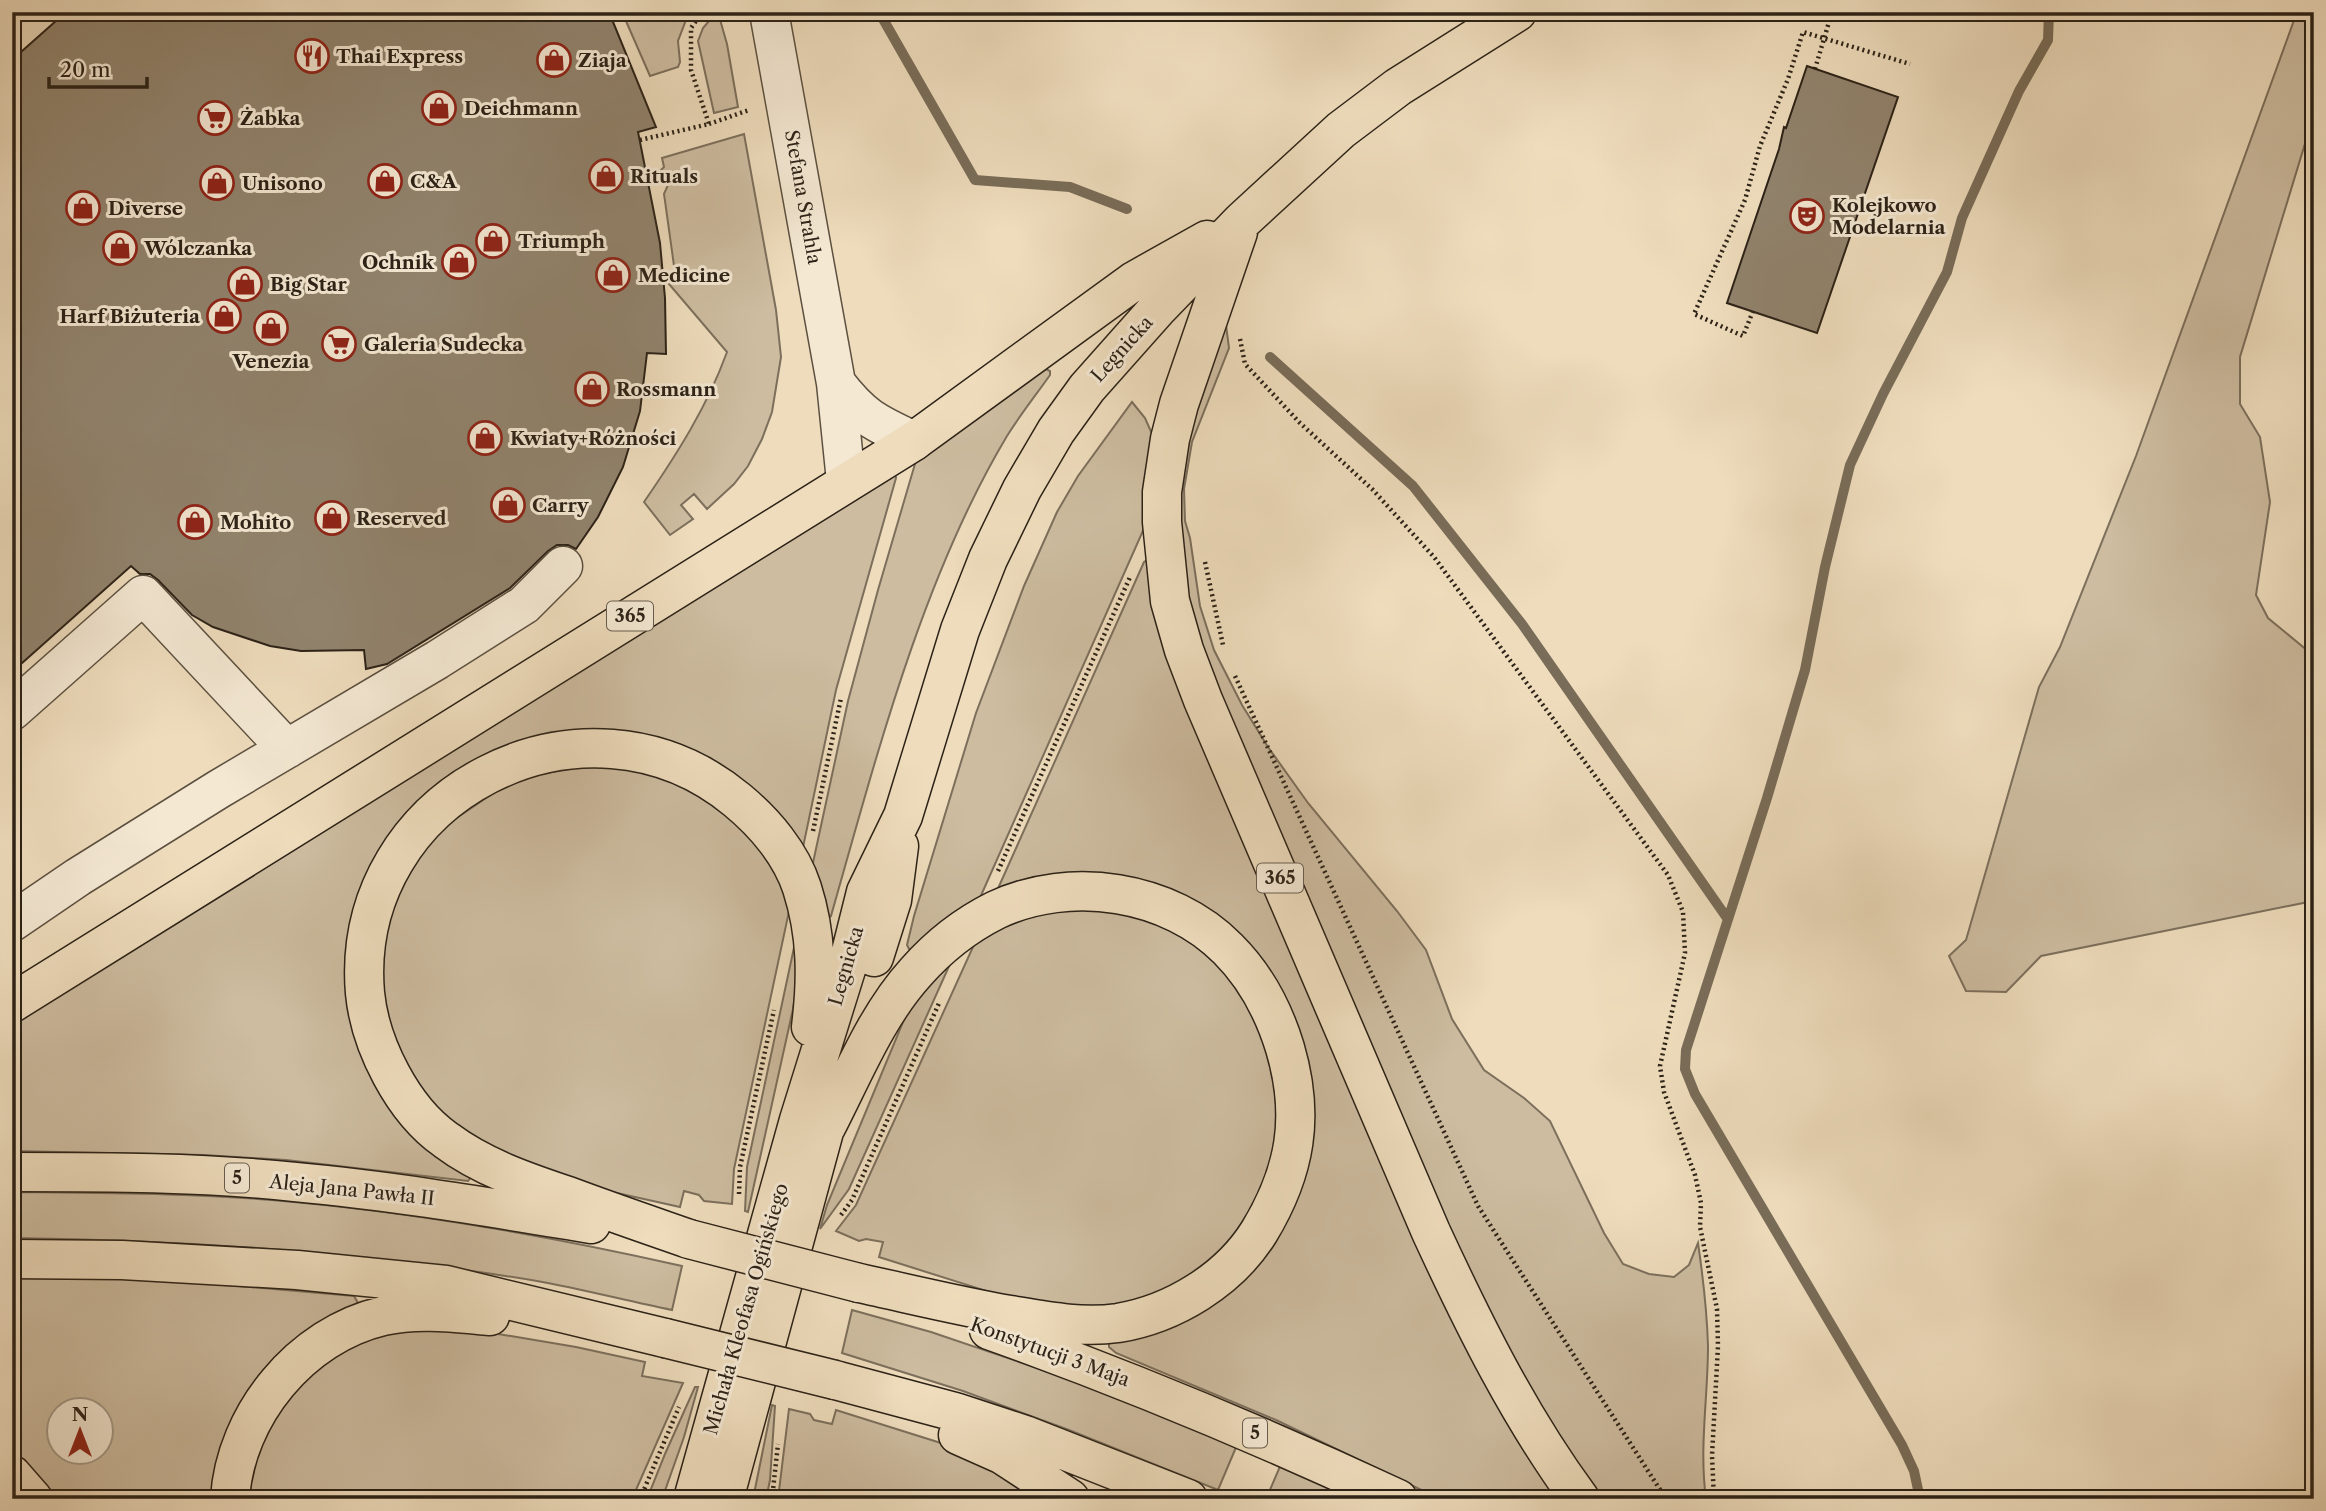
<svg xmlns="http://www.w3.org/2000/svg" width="2326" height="1511" viewBox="0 0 2326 1511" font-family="'Libre Caslon Text',serif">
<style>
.green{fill:#cdbca0;stroke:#7c6f5c;stroke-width:2;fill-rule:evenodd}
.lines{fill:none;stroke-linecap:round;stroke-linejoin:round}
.stream{stroke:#796c58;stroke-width:10}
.building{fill:#91836d;stroke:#2c2217;stroke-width:2}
.minor-casing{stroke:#5c5040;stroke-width:41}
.major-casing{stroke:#2c2217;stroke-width:41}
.path{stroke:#2c2217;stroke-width:4.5;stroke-dasharray:2 3.5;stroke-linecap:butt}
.minor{stroke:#f4e8d3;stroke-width:38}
.major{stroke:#eedcbc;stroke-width:38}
.major-bridge-casing{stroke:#2c2217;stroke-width:41;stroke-linecap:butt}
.major-bridge{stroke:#eedcbc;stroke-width:38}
.labels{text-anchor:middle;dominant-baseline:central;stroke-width:6;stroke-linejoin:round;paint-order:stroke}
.shield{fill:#f4e8d3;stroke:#685d4f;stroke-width:2}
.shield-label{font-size:18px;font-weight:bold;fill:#2c2217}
.poi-label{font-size:19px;font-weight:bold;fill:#2c2217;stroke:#f4e8d3;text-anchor:start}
.street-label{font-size:19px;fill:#2c2217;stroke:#f4e8d3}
</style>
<rect width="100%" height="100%" fill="#eedcbc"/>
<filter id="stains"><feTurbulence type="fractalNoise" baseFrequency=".00286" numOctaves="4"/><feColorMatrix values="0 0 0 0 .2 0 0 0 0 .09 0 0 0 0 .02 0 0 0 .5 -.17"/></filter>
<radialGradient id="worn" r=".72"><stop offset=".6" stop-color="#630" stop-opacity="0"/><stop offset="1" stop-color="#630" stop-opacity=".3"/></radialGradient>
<path class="green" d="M622 12H689L678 41 680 62 678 67 650 76Z
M2297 12H2314V114L2240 357V404L2260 437 2270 502 2256 595 2268 618 2314 656V894L2308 902 2041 956 2006 992 1966 991 1949 956 1966 940 2039 687 2060 647 2136 456Z
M714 15 719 16 727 44 738 107 714 113 698 41 703 28Z
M744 134 776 310 781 357 772 412 762 439 748 466 734 484 707 509 694 494 681 505 693 519 670 535 644 502C677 454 707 407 727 352L669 284 670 281 676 280 664 194 668 185 667 180 662 175 661 170 664 167 662 158Z
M1226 325 1229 348 1192 442 1184 489 1185 521 1190 538 1200 606 1214 650 1242 705 1268 747 1308 803 1397 911 1426 950 1452 1019 1484 1070 1524 1098 1550 1121 1604 1233 1623 1264 1649 1274 1674 1277 1689 1265 1698 1243C1703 1277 1707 1312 1708 1346 1708 1397 1699 1448 1706 1499H1599L1587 1483 1479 1300 1341 982 1191 622 1178 520 1185 441Z
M1046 369 1050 371V375C1036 395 1020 415 1007 436 922 578 876 758 831 916L828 918 811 872 848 701 878 590 917 457Z
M1132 402 1145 418 1153 436 1146 524 979 900 914 949H909L907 945 914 916 976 713 1024 586 1057 512 1078 476Z
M895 470 896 478 836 690 802 852 714 766 467 767 349 978 471 1177 468 1181 286 1160 204 1155 12 1151V1022Z
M1149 559 1561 1499H1440L1276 1420 1116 1353 1109 1347V1343L1166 1326 1309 1143 1213 917 996 893 1144 562Z
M588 765 647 771 719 804 770 859 791 902 734 1169 732 1204 704 1201 699 1195 684 1191 680 1207 545 1177 488 1150 424 1098 386 1023 379 957 398 887 436 832 514 779Z
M1048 909 1120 910 1183 935 1235 980 1272 1057 1279 1139 1255 1209 1224 1250 1180 1284 1116 1308 1021 1302 879 1257 883 1242 866 1239 859 1241 836 1231 856 1205 977 938Z
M798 929 802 950 793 1009 748 1212 745 1211 747 1167Z
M950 964 849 1189 820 1229 827 1205 908 1010 918 993Z
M12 1192C106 1193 201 1193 294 1202 425 1214 554 1237 682 1266L672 1310C627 1301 582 1289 537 1281 363 1252 188 1240 12 1238Z
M12 1278 124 1279 215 1284 354 1296 358 1303 214 1499H54L12 1451ZM60 1410H102V1452H60Z
M852 1310 931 1332 1102 1390 1237 1445 1218 1490 1069 1430 963 1391 842 1353Z
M439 1324 576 1347 645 1362 642 1376 683 1383 632 1499H244L265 1432 296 1386 359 1339Z
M695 1387H698L684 1437 662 1499H647L665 1454Z
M772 1405 775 1406 770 1480 766 1499H753Z
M789 1409 810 1414 814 1420 832 1424 836 1410 944 1444 1062 1499H778Z
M1281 1464 1354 1499H1266Z"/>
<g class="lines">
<path class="stream" d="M879 12 975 180 1070 187 1127 209
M1270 357 1413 486 1522 624 1727 918
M1920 1499 1914 1471 1902 1445 1695 1094 1685 1069 1686 1050 1767 798 1805 670 1825 567 1850 465 1883 394 1947 272 1962 218 2019 91 2048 40 2049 12"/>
</g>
<path class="building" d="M66 12H609L656 127 638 132 660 243 665 298 666 354 647 353 640 411 623 467 598 517 576 549 568 545H557L548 551 510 588 387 664 366 669 364 650 301 651 270 646 213 627 192 615 158 580 150 574H140L131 566 12 672V60Z
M1807 66 1898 97 1817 333 1727 303 1779 149 1784 127 1786 128Z"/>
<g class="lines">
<g class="minor-casing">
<path id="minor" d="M769 12 836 383 846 481
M836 383C862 417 875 423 914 441
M12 711 143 595 287 749
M12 922 78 877 219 789 437 660 524 605 563 566"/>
</g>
<g class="major-casing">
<path id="major" d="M1238 232 1179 404 1170 439 1162 492V522L1170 601 1184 650 1203 700 1431 1232C1474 1325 1519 1416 1580 1499
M874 957 892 900 899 846
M12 1003 914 441 1134 281 1207 240
M826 1127C853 1075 876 1016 916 972 938 947 966 925 996 910 1070 875 1170 890 1228 949 1255 976 1274 1012 1285 1048 1305 1116 1296 1171 1259 1232 1229 1280 1173 1314 1118 1323 1081 1328 1046 1321 1010 1315 959 1306 910 1294 859 1283
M12 1172C106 1172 201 1172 295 1182 395 1191 493 1208 591 1224
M689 1239C649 1225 608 1211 568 1196 526 1182 482 1167 446 1140 403 1110 370 1045 365 993 348 794 585 674 737 800 765 823 791 854 802 888 817 935 817 979 811 1027
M12 1259 122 1260 297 1270 446 1285 665 1338
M989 1330C1129 1380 1263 1436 1398 1499
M835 1380 955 1412 1025 1435 1188 1499
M958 1435 1003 1455 1070 1499
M12 1475 33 1499
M230 1499C235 1415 301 1335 383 1316 418 1308 455 1313 490 1316
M693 1499 799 1120 849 960 866 892 903 816 960 630 988 559 1022 489 1056 431 1087 388 1159 307 1242 221 1341 130 1398 87 1517 12
M724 1499 832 1102"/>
</g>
<path class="path" d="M832 12 837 19
M1815 69 1832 12
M709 124 749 110
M640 140 709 124 691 70V28L702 12
M1753 311 1743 336 1694 314 1745 200 1760 146 1788 79 1803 32 1910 64
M1240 339 1245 364 1300 423 1372 489 1434 557 1668 875 1683 912 1685 953 1660 1066 1664 1092 1695 1175 1701 1203 1700 1227 1717 1309 1718 1346 1712 1456 1714 1499
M1205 562 1223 645
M1235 676 1478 1206 1666 1499
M813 831 841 698
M998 871 1131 575
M739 1194 740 1167 774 1010
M841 1215 852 1200 940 1001
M640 1499 679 1407
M772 1499 778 1444"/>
<use href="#minor" class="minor"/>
<use href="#major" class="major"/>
<g class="major-bridge-casing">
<path id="major-bridge" d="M689 1239 859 1283
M665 1338 835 1380"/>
</g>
<use href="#major-bridge" class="major-bridge"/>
</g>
<defs>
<g id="restaurant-ring" transform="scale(1.75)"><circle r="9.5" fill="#f4e8d3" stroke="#8f2418" stroke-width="1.5"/><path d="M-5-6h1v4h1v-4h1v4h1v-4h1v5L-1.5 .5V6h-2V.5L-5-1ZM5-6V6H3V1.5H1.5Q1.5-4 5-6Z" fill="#8f2418"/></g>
<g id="shop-ring" transform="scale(1.75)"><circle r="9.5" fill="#f4e8d3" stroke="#8f2418" stroke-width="1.5"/><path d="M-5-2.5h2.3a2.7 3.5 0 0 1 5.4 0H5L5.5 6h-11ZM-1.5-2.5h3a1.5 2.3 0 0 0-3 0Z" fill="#8f2418"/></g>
<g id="supermarket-ring" transform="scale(1.75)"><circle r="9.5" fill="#f4e8d3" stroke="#8f2418" stroke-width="1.5"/><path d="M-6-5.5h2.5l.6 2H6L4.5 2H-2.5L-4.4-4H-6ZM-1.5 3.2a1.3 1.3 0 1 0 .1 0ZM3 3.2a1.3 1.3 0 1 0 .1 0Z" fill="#8f2418"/></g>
<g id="theatre-ring" transform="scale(1.75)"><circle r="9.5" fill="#f4e8d3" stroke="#8f2418" stroke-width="1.5"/><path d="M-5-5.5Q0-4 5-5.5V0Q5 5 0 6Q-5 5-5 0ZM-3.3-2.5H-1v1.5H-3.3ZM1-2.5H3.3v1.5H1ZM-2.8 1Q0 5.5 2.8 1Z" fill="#8f2418"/></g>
</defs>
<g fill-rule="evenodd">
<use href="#restaurant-ring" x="312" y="56"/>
<use href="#shop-ring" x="554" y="60"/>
<use href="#shop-ring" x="439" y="108"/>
<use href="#supermarket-ring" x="215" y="118"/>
<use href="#shop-ring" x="606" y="176"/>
<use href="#shop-ring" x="385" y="181"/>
<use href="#shop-ring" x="217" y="183"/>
<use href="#shop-ring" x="83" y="208"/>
<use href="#theatre-ring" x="1807" y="216"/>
<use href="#shop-ring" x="493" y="241"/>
<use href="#shop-ring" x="120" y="248"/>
<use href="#shop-ring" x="459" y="262"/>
<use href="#shop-ring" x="613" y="275"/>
<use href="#shop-ring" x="245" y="284"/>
<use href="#shop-ring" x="224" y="316"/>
<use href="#shop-ring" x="271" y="328"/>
<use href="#supermarket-ring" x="339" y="344"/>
<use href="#shop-ring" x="592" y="389"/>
<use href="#shop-ring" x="485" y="438"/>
<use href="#shop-ring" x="508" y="505"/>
<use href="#shop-ring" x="332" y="518"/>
<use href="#shop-ring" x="195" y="522"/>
</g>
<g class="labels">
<g class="shield">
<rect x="607" y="601.5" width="46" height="29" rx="5"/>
<rect x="1257" y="863.5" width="46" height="29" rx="5"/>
<rect x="225" y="1163.5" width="24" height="29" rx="5"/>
<rect x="1243" y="1418.5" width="24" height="29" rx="5"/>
</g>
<g class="shield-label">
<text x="630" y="616">365</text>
<text x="1280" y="878">365</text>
<text x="237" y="1178">5</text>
<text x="1255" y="1433">5</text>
</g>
<g class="poi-label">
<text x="336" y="56">Thai Express</text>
<text x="578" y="60">Ziaja</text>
<text x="464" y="108">Deichmann</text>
<text x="240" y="118">Żabka</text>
<text x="630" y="176">Rituals</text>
<text x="410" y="181">C&amp;A</text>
<text x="242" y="183">Unisono</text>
<text x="1832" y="205">Kolejkowo<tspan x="1832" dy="22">Modelarnia</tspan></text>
<text x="108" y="208">Diverse</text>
<text x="518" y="241">Triumph</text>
<text x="144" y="248">Wólczanka</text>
<text x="434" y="262" text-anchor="end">Ochnik</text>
<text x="638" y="275">Medicine</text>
<text x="270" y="284">Big Star</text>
<text x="200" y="316" text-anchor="end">Harf Biżuteria</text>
<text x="364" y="344">Galeria Sudecka</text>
<text x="271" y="361" text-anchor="middle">Venezia</text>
<text x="616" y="389">Rossmann</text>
<text x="510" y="438">Kwiaty+Różności</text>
<text x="532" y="505">Carry</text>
<text x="356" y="518">Reserved</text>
<text x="220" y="522">Mohito</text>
</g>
<g class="street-label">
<text transform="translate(803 197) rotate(80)">Stefana Strahla</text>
<text transform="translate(1122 349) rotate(-48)">Legnicka</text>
<text transform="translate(846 966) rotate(-74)">Legnicka</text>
<text transform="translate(352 1190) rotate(6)">Aleja Jana Pawła II</text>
<text transform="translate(746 1309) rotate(-74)">Michała Kleofasa Ogińskiego</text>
<text transform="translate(1050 1352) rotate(20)">Konstytucji 3 Maja</text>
</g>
</g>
<rect width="2326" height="1511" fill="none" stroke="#eedcbc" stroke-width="42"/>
<rect x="14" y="14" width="2298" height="1483" fill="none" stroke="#2c2217" stroke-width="3.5"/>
<rect x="21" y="21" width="2284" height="1469" fill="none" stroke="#2c2217" stroke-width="2"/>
<g transform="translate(80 1431)"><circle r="33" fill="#f4e8d3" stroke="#a49988" stroke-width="2"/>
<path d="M0-5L12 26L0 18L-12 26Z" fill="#8f2418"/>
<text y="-10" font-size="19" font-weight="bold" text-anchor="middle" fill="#2c2217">N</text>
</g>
<path d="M49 77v10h98v-10" fill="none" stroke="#2c2217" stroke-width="3.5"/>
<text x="60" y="77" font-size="21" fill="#2c2217" stroke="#f4e8d3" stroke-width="5" paint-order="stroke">20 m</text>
<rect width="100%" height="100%" filter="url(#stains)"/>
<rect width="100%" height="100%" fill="url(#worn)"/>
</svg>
